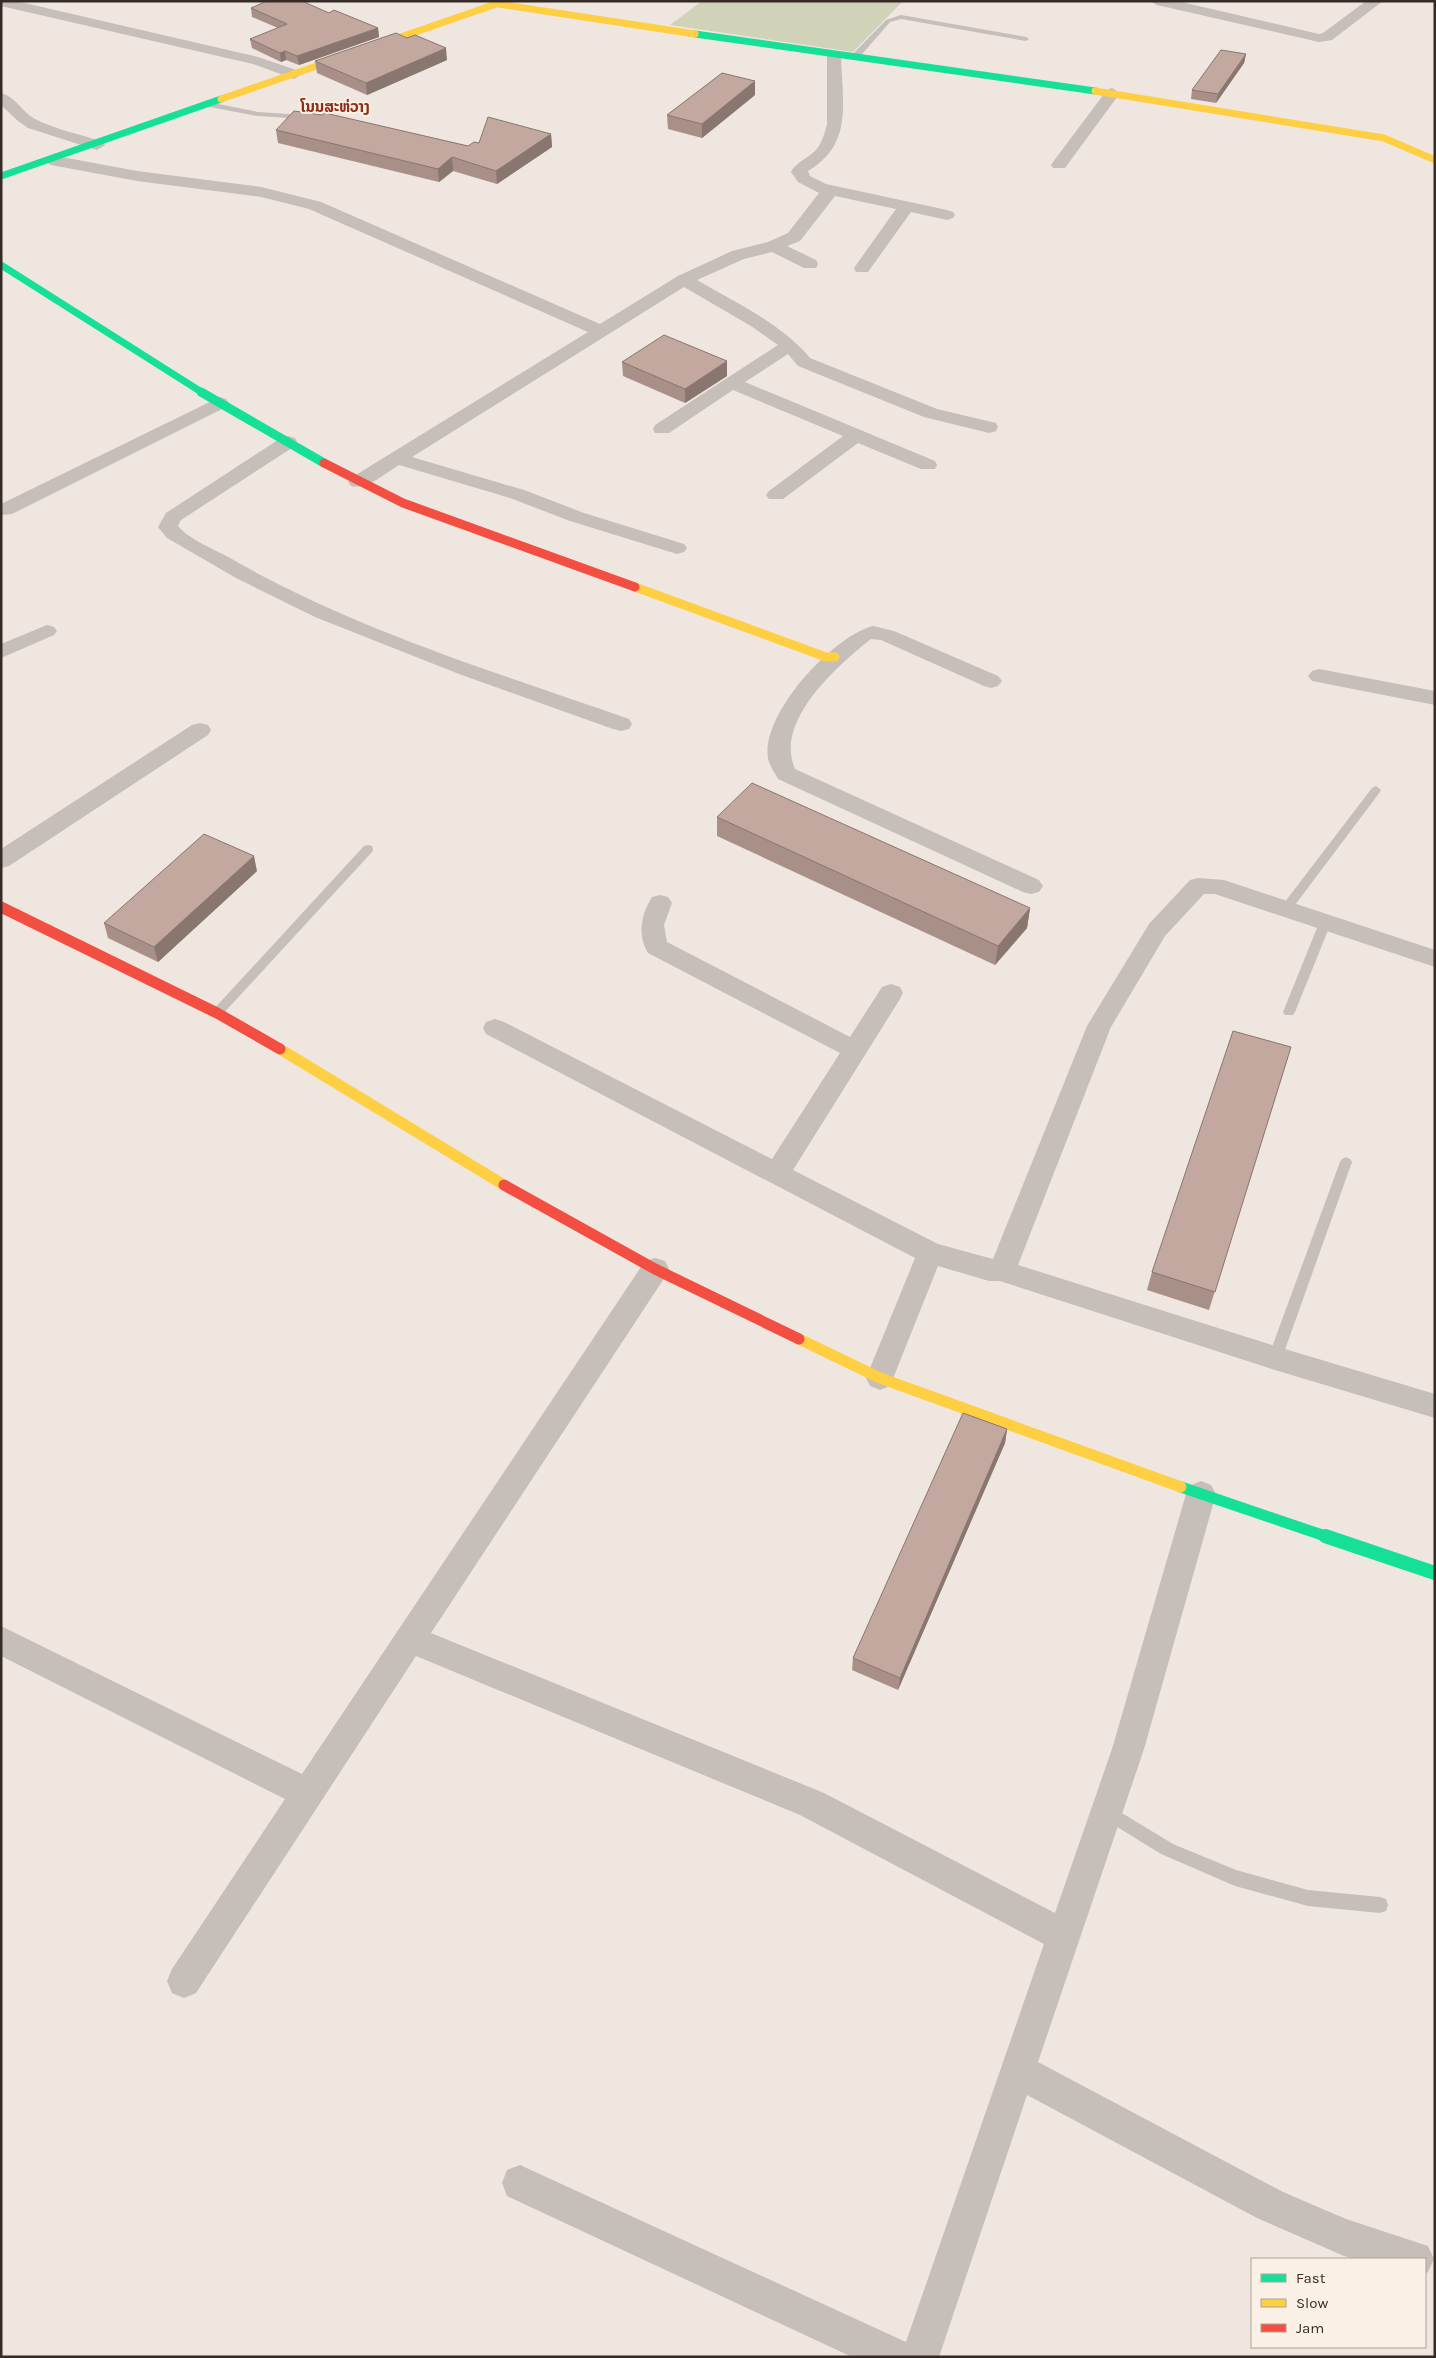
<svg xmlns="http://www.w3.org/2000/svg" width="1436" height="2358" viewBox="0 0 1436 2358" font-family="Karla,'Noto Sans Lao',sans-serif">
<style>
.green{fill:#d0d3b7}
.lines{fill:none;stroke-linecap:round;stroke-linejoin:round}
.lane{fill:#c6beb8;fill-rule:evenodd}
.street{fill:#c6beb8;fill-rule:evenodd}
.fast-far3{stroke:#16e098;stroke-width:7}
.fast-far2{stroke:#16e098;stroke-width:9}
.fast-far1{stroke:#16e098;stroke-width:11}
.fast{stroke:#16e098;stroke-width:14}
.slow-far2{stroke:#ffcf43;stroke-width:7}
.slow-far1{stroke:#ffcf43;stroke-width:9}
.slow{stroke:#ffcf43;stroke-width:11}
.jam-far1{stroke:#f24e42;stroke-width:9}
.jam{stroke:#f24e42;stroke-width:11}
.wall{fill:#a89089}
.shaded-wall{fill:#88766f}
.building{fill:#c3a89f;stroke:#88766f}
.labels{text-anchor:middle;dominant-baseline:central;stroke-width:4;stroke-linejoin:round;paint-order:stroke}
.far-quarter-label{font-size:15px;font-weight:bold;fill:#8e2e17;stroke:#fbf0e5}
</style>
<rect width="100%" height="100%" fill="#eee6df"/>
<path class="green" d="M702 1H903L853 52 670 25Z"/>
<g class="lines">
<path class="lane" d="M901 15 1026 37 1029 39 1026 41 901 19 890 22 857 60H851V56L886 20Z
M213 103 258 112 304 115 308 117 304 119 258 116 210 107 209 105Z
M1376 786 1381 790 1380 792 1289 913H1281L1279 910 1281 907 1372 788Z
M368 845 372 846 373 849 372 852 221 1016H213L211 1013 213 1010 364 846Z
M1325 919 1331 923 1295 1012 1293 1015H1285L1283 1012 1319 923Z
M1346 1157 1350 1159 1352 1162 1282 1358 1280 1362 1275 1364 1270 1362 1268 1358 1340 1162 1342 1159Z
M1107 1804 1173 1844 1236 1870 1308 1890 1380 1897 1386 1899 1388 1905 1386 1911 1380 1913 1308 1906 1235 1886 1161 1854 1101 1817 1099 1812 1101 1807Z"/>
<path class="street" d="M1 1H16L258 57 299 71 302 74 294 79 253 64 1 6Z
M1150 1H1177L1319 34 1323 33 1366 1H1383L1332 40 1319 42 1157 5Z
M834 51 841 55C842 101 854 144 808 171L810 176 826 184 947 210 953 212 955 215 953 218 947 220 911 212 868 272H856L854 268 896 209 835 196 800 241 787 246 816 260 818 264 816 268H804L772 252 744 259 697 280C736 303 781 323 810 358L937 409 996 423 998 427 996 431 989 433 924 417 798 366 788 354 745 382 935 461 937 465 935 469H921L858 443 783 499H769L766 495 769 491 843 436 733 390 669 433H655L653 429 655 425 778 345 751 326 684 287 412 457 524 490 584 513 684 544 687 548 684 552 677 554 570 521 510 498 399 465C385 473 368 490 351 486L348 482 351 478 588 332 309 209 261 197 137 181 51 165 43 160 51 155 137 171 261 187 321 202 600 324 678 276 732 251 768 242 788 233 819 193 798 182 791 172C796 162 807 159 815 151 822 144 824 134 827 125V55Z
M1112 88 1120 93 1065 168H1053L1051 165 1053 162 1107 90Z
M1 93C16 97 22 112 35 119 56 130 80 134 103 142L105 145 97 150 28 128 18 121 1 105Z
M220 397 226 399 229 403 226 407 12 514 1 515V504Z
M288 436 295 438 297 442 295 446 181 520 178 526C190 540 214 549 230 558 353 629 495 672 629 719L632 724 629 729 621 731 613 729 459 674 315 617 236 578 167 538 158 527 166 513 281 438Z
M47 625 54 627 57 631 54 635 1 658V644Z
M873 626 894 631 998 676 1002 681 998 686 991 688 984 686 881 640 871 639C837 666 774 721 795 769L1039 880 1043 886 1039 892 1031 894 1023 892 778 779C775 773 769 765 768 758 761 714 833 636 873 626Z
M1319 669 1435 691V705L1312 681 1308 676 1312 671Z
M200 723 208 725 211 730 208 735 9 866 1 868V849L192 725Z
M1198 878 1224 880 1435 950V967L1215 894H1204L1165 936 1111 1027 1018 1265 1275 1346 1435 1394V1418L1275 1370 1000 1281H989L938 1266 890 1386 880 1390 870 1386 866 1378 915 1258 486 1034 483 1028 486 1022 495 1019 504 1022 772 1159 840 1053 648 953C637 935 641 915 652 897L660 895 668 897 672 903 664 925 667 942 850 1037 882 987 891 984 900 987 903 993 900 999 793 1170 938 1244 993 1259 1087 1026 1149 924 1190 880Z
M655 1258 665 1261 669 1269 665 1277 431 1633 824 1793 1055 1913 1112 1749 1186 1494 1191 1485 1201 1481 1211 1485 1216 1494 1144 1749 1038 2062 1283 2192 1346 2219 1428 2246 1434 2259 1428 2272 1425 2274V2259H1356L1344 2256 1257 2218 1027 2095 939 2357H852L507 2196 502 2183 507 2170 520 2165 906 2342 1044 1944 800 1815 416 1656 196 1993 184 1998 172 1993 167 1981 172 1969 285 1799 1 1656V1626L302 1774 645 1261Z"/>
<path class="fast-far3" d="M695 34 1095 91
M1 176 221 99
M1 265 203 393"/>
<path class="fast-far2" d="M201 392 324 463"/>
<path class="fast-far1" d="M1181 1487 1328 1537"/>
<path class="fast" d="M1325 1536 1435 1573"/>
<path class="slow-far2" d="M498 4 695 34
M1095 91 1384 138 1435 160
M221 99 505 1"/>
<path class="slow-far1" d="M635 587 826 657H835"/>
<path class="slow" d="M280 1049 504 1185
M799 1339 880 1378 1181 1487"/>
<path class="jam-far1" d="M324 463 403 503 635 587"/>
<path class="jam" d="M1 907 217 1013 280 1049
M504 1185 655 1269 799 1339"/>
</g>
<path class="wall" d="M251 8 329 13 378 28 379 37 299 65 286 60 281 62 252 48 250 39 278 28 252 17Z
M1246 54 1244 63 1216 103 1191 99 1192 90Z
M447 60 367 95 317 73 315 61Z
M755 95 702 138 668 129 667 115Z
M322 115 468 146 551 134 552 147 497 184 453 171 439 182 278 143 276 130Z
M622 362 727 376 685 403 623 376Z
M717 817 1030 908 1027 928 995 965 717 836Z
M257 871 158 962 108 938 104 923Z
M1291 1047 1209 1310 1147 1290 1152 1272Z
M1007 1429 1005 1443 898 1690 852 1670 853 1658Z"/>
<path class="shaded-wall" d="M378 28 379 37 299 65 297 56Z
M446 48 447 60 367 95 366 83Z
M285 51 286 60 281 62 280 53Z
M1246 54 1244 63 1216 103 1218 94Z
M755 81V95L702 138V124Z
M551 134 552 147 497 184 496 171Z
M452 157 453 171 439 182 438 169Z
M727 361V376L685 403V389Z
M254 856 257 871 158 962 154 947Z
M1030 908 1027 928 995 965 998 946Z
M1007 1429 1005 1443 898 1690 900 1678Z"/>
<path class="building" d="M267 1H302L329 13 334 10 378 28 297 56 285 51 280 53 250 39 287 24 251 8Z
M396 33 407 38 415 35 446 48 366 83 315 61Z
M1221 50 1246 54 1218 94 1192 90Z
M722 73 755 81 702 124 667 115Z
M294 111 322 115 325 113 468 146 474 142 479 143 488 117 551 134 496 171 452 157 438 169 276 130Z
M664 335 727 361 685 389 622 362Z
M752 783 1030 908 998 946 717 817Z
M204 834 254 856 154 947 104 923Z
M1233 1031 1291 1047 1215 1292 1152 1272Z
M963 1413 1007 1429 900 1678 853 1658Z"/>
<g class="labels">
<g class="far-quarter-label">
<text x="335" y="107">ໂນນສະຫ່ວາງ</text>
</g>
</g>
<rect width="1436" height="2358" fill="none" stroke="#372b26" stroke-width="5"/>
<rect x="1251" y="2258" width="175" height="90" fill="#fbf0e5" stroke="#ada199"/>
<rect x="1261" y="2274" width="25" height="8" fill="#16e098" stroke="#ada199"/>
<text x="1296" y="2283" font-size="15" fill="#372b26">Fast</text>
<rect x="1261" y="2299" width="25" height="8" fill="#ffcf43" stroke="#ada199"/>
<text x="1296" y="2308" font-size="15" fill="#372b26">Slow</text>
<rect x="1261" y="2324" width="25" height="8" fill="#f24e42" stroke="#ada199"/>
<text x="1296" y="2333" font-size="15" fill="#372b26">Jam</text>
</svg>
